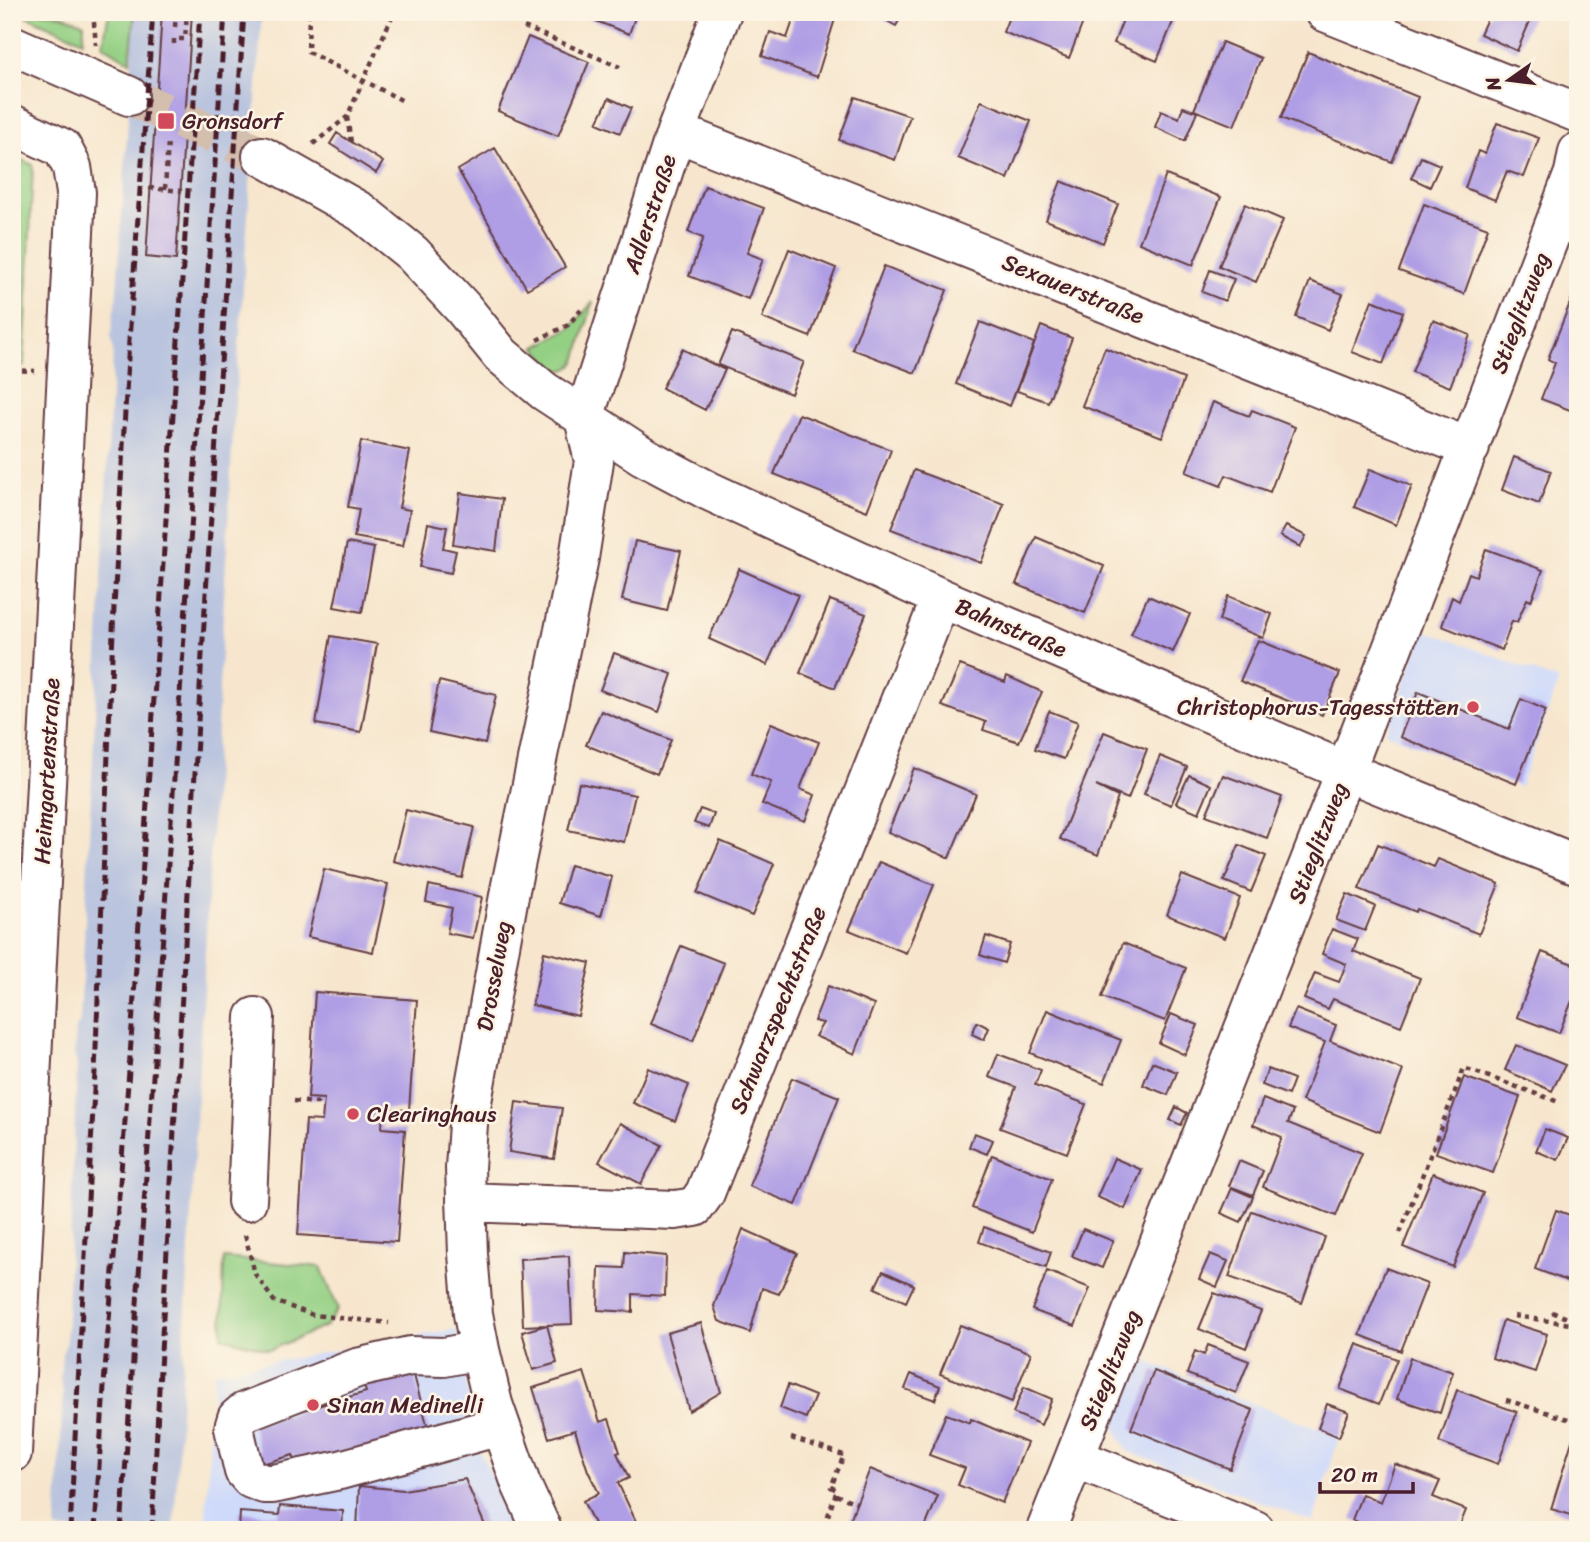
<svg xmlns="http://www.w3.org/2000/svg" width="1590" height="1542" viewBox="0 0 1590 1542" font-family="Sriracha,sans-serif">
<style>
.built{fill:#cfdafa}
.industrial{fill:#bac4de}
.green{fill:#94d084;stroke:#6f7858;stroke-width:2}
.building{fill:#af9de5}
.lines{fill:none;stroke-linecap:round;stroke-linejoin:round}
.minor-tunnel{stroke:#d4bead;stroke-width:38;stroke-dasharray:38 19;stroke-linecap:butt}
.minor-casing{stroke:#643d43;stroke-width:42}
.path{stroke:#643d43;stroke-width:4.5;stroke-dasharray:5 5;stroke-linecap:butt}
.minor{stroke:#fff;stroke-width:38}
.rail{stroke:#4a1f2b;stroke-width:5;stroke-dasharray:10 5;stroke-linecap:butt}
.poi-dot{fill:#d1495b;stroke:#fcf5e5;stroke-width:2.5}
.labels{text-anchor:middle;dominant-baseline:central;stroke-width:5;stroke-linejoin:round;paint-order:stroke}
.poi-label{font-size:23px;fill:#4a1f2b;stroke:#fcf5e5;text-anchor:start}
.street-label{font-size:23px;fill:#4a1f2b;stroke:#fcf5e5}
</style>
<rect width="100%" height="100%" fill="#fcf5e5"/>
<filter id="ink" filterUnits="userSpaceOnUse"><feTurbulence type="fractalNoise" baseFrequency=".0143" numOctaves="2"/><feDisplacementMap in="SourceGraphic" scale="14" xChannelSelector="R" yChannelSelector="G"/><feConvolveMatrix kernelMatrix="1 2 1 2 8 2 1 2 1" color-interpolation-filters="sRGB"/></filter>
<filter id="wash" filterUnits="userSpaceOnUse"><feTurbulence type="fractalNoise" baseFrequency=".00686" numOctaves="4" result="noise"/><feDisplacementMap in="SourceGraphic" scale="28" xChannelSelector="R" yChannelSelector="G"/><feGaussianBlur stdDeviation="1.57" result="paint"/><feColorMatrix in="noise" values="0 0 0 0 0 0 0 0 0 0 0 0 0 0 0 0 0 1.4 0 .05"/><feComposite in="paint" operator="in"/></filter>
<g filter="url(#wash)">
<rect width="100%" height="100%" fill="#f7e6cd"/>
<path class="built" d="M1424 630 1559 681 1520 787 1386 733Z
M457 1329 478 1448 519 1530H205L214 1372Z
M1138 1358 1339 1437 1313 1522 1127 1451 1114 1425Z"/>
<path class="industrial" d="M135 12H262L232 449 174 1530H56L63 1391 60 1380 62 1354 66 1344 77 1065 74 1054 76 1029 80 1021 113 352 111 337 113 315 116 305Z"/>
<path class="green" d="M18 12C45 12 59 11 84 24L83 41Z
M109 12H135L130 62 103 45Z
M12 156 33 165 24 366 12 365Z
M593 302 576 361C561 383 547 360 536 347L570 329Z
M224 1258 321 1267 338 1309 326 1326 270 1350 222 1337Z"/>
<g id="blocks">
<path class="building" d="M162 12H192L176 260 146 257Z
M573 12H637L629 34Z
M796 12H816L835 19 817 77 762 56 770 32 787 38Z
M883 12H904L896 26 880 17Z
M1011 12H1087L1069 58 1003 32Z
M1126 12H1177L1157 61 1114 43Z
M1490 12H1534L1517 51 1480 34Z
M528 37 589 62 558 136 498 111Z
M1222 42 1261 58 1234 126 1194 110Z
M1308 52 1418 97 1392 162 1281 118Z
M855 97 910 116 895 160 839 140Z
M609 98 631 108 620 133 597 123Z
M981 101 1031 121 1008 179 958 158Z
M1183 107 1197 112 1185 141 1155 127 1161 111 1179 118Z
M1497 123 1539 138 1524 177 1507 171 1495 200 1465 188 1478 151 1485 154Z
M337 133 383 162 376 173 330 144Z
M495 148 565 267 527 289 458 170Z
M1421 157 1440 165 1430 187 1411 178Z
M1166 175 1221 197 1193 265 1139 243Z
M1061 181 1118 204 1103 243 1046 220Z
M705 186 764 208 747 253 763 259 748 299 689 276 703 238 688 232Z
M1245 204 1283 220 1256 282 1219 266Z
M1424 204 1488 228 1464 294 1399 271Z
M789 249 836 268 810 337 762 318Z
M884 266 947 290 915 373 852 349Z
M1210 270 1234 279 1225 301 1202 292Z
M1310 281 1343 294 1328 330 1296 317Z
M1572 298 1578 300V413L1541 399 1555 363 1548 359Z
M1372 300 1403 312 1383 364 1352 352Z
M1433 320 1470 335 1450 387 1412 372Z
M980 322 1034 343 1010 406 956 384Z
M1041 326 1072 338 1048 402 1017 391Z
M732 332 804 362 791 394 718 365Z
M1105 348 1184 379 1162 437 1082 406Z
M682 349 725 370 705 410 662 388Z
M1213 402 1249 416 1252 410 1295 427 1270 492 1226 475 1221 486 1186 472Z
M799 414 891 450 867 511 774 474Z
M361 441 410 451 399 508 410 510 403 546 354 537 359 509 348 507Z
M1514 457 1551 471 1539 504 1502 490Z
M1370 469 1412 486 1396 525 1354 507Z
M914 470 1004 504 981 563 891 529Z
M460 493 502 499 496 551 453 544Z
M428 523 447 527 443 548 456 551 451 573 420 567Z
M1286 526 1306 536 1300 547 1280 536Z
M1036 537 1104 566 1085 613 1016 584Z
M635 541 681 551 667 611 622 600Z
M347 543 374 548 362 612 334 607Z
M1486 549 1543 570 1531 601 1527 599 1517 622 1512 621 1502 650 1442 626 1452 597 1459 601 1469 573 1476 576Z
M739 569 798 595 767 665 709 639Z
M1148 596 1190 614 1173 652 1131 634Z
M1228 596 1272 614 1263 638 1219 620Z
M830 600 866 614 835 688 800 673Z
M331 636 377 644 361 732 316 724Z
M1258 640 1340 673 1322 715 1240 681Z
M614 653 672 674 659 712 600 690Z
M960 665 1005 682 1007 676 1042 692 1019 742 983 730 986 722 942 706Z
M439 681 496 695 485 744 429 732Z
M1418 692 1509 729 1521 699 1546 710 1516 784 1400 737Z
M601 711 671 740 657 774 586 745Z
M1049 711 1078 722 1064 759 1035 749Z
M771 723 819 742 800 789 815 795 805 821 762 804 771 782 751 774Z
M1104 732 1147 749 1128 799 1096 786 1118 797 1098 855 1060 839Z
M1160 756 1187 767 1171 805 1144 794Z
M914 768 976 794 949 858 888 832Z
M1189 775 1211 785 1199 813 1176 803Z
M1223 775 1282 797 1267 838 1206 815Z
M579 783 635 795 624 842 568 830Z
M700 809 714 814 709 828 694 823Z
M406 810 474 827 462 878 393 861Z
M720 841 774 864 752 916 697 893Z
M1378 844 1434 867 1438 859 1499 884 1479 934 1417 909 1416 912 1359 889Z
M1239 845 1266 856 1251 892 1224 881Z
M879 862 934 885 906 953 849 930Z
M570 865 612 877 601 916 559 903Z
M324 869 388 884 373 952 308 937Z
M1182 875 1240 898 1225 938 1167 915Z
M429 885 482 897 473 938 447 933 452 908 426 902Z
M1347 894 1375 906 1365 931 1336 920Z
M1332 929 1358 939 1353 951 1420 978 1401 1026 1333 999 1328 1009 1304 999 1315 973 1339 982 1346 964 1322 954Z
M986 936 1010 944 1004 963 980 955Z
M1123 943 1186 968 1165 1021 1102 997Z
M681 946 724 963 693 1041 651 1024Z
M544 952 590 963 578 1016 532 1005Z
M1542 952 1578 966V986L1559 1033 1517 1017Z
M828 986 874 1005 855 1054 815 1036 823 1023 814 1021Z
M315 992 417 1000 409 1110 383 1109 382 1128 405 1130 397 1242 298 1235 306 1120 322 1121 324 1099 308 1098Z
M1296 1009 1336 1025 1330 1041 1403 1070 1380 1132 1302 1101 1325 1042 1288 1028Z
M1047 1010 1121 1040 1104 1083 1030 1053Z
M1171 1014 1198 1025 1185 1055 1159 1043Z
M977 1022 989 1028 984 1040 972 1034Z
M1516 1045 1565 1065 1552 1091 1505 1070Z
M998 1054 1041 1070 1035 1085 1086 1104 1067 1153 1000 1128 1016 1087 989 1077Z
M1152 1062 1177 1072 1168 1095 1143 1085Z
M648 1068 689 1085 675 1121 633 1103Z
M1268 1069 1294 1079 1288 1095 1262 1085Z
M1464 1077 1520 1097 1493 1173 1436 1153Z
M792 1078 839 1097 796 1205 749 1186Z
M1263 1099 1293 1111 1288 1123 1362 1153 1336 1216 1263 1187 1282 1137 1253 1125Z
M516 1102 562 1108 554 1159 509 1152Z
M1176 1107 1187 1113 1181 1125 1170 1120Z
M620 1123 662 1145 641 1184 599 1162Z
M1545 1129 1568 1138 1558 1160 1536 1151Z
M974 1133 993 1140 987 1154 969 1147Z
M992 1155 1052 1179 1032 1232 972 1208Z
M1114 1158 1142 1170 1125 1209 1097 1197Z
M1239 1161 1263 1171 1253 1195 1229 1186Z
M1433 1173 1483 1193 1453 1267 1403 1247Z
M1232 1188 1253 1197 1241 1222 1221 1213Z
M1556 1210 1578 1218V1285L1535 1269Z
M1252 1211 1325 1237 1302 1303 1229 1277Z
M984 1227 1051 1252 1046 1267 979 1242Z
M743 1229 797 1253 779 1294 762 1288 750 1333 719 1321 714 1306Z
M1083 1229 1113 1241 1102 1268 1072 1256Z
M625 1252 666 1256 665 1296 633 1294V1312L598 1310 599 1267 624 1268Z
M1210 1254 1228 1261 1217 1287 1199 1279Z
M569 1256 572 1324 523 1326 520 1259Z
M1386 1268 1427 1284 1401 1351 1360 1335Z
M883 1271 914 1285 906 1302 875 1288Z
M1047 1271 1090 1288 1075 1326 1032 1310Z
M1214 1293 1261 1311 1246 1348 1199 1329Z
M1503 1320 1547 1334 1535 1372 1492 1358Z
M701 1323 721 1392 689 1411 667 1333Z
M547 1325 557 1363 533 1370 522 1332Z
M960 1325 1031 1353 1012 1402 940 1374Z
M1357 1344 1397 1359 1379 1404 1340 1389Z
M1208 1345 1249 1361 1236 1393 1187 1374 1195 1351 1204 1355Z
M1410 1358 1453 1372 1440 1413 1397 1399Z
M410 1360 430 1436 299 1472 293 1455 262 1464 252 1425 366 1392 360 1373Z
M1154 1371 1253 1410 1230 1469 1131 1429Z
M584 1372 600 1422 609 1419 620 1452 617 1453 629 1478 618 1483 640 1530H597L583 1501 599 1493 588 1471 575 1430 549 1438 533 1388Z
M911 1374 940 1386 935 1400 905 1389Z
M788 1385 815 1396 806 1418 780 1408Z
M1024 1387 1052 1399 1041 1425 1013 1413Z
M1457 1390 1517 1412 1498 1464 1439 1442Z
M1327 1404 1349 1412 1339 1437 1318 1428Z
M946 1414 970 1423 971 1419 1027 1443 1002 1503 958 1485 965 1468 929 1455Z
M1577 1425H1578V1517L1551 1509Z
M1395 1464 1440 1481 1433 1497 1466 1510 1458 1530H1378L1352 1520 1362 1494 1381 1502Z
M870 1469 938 1496 924 1530H846Z
M465 1479 487 1530H357L359 1486 404 1490Z
M280 1506 343 1511 342 1530H239L240 1512 279 1515Z"/>
</g>
</g>
<g filter="url(#ink)">
<use href="#blocks" fill-opacity="0" stroke="#643d43" stroke-width="2"/>
<g class="lines">
<path class="minor-tunnel" d="M129 96 262 156"/>
<g class="minor-casing">
<path id="minor" d="M1325 12 1578 113
M12 45 129 96
M12 124 62 148 72 167 76 193 12 1453
M676 132 1470 448
M262 156 361 212 412 253 463 308 501 355 544 391 643 456 709 491 941 598 1345 771 1578 865
M247 1201 255 1017
M466 1202 675 1210 695 1207 705 1193 941 598
M480 1350 444 1357 410 1356 357 1368 244 1412 237 1418 234 1428 244 1471 251 1479 264 1484H273L340 1470 500 1426
M1075 1458 1255 1530
M542 1530 521 1484 493 1404 480 1350 473 1314 468 1254 465 1168 468 1124 510 890 579 558 594 461 584 418 676 132 722 12
M1046 1530 1337 793 1574 173 1578 152"/>
</g>
<path class="path" d="M93 12 96 45
M309 12 308 52 405 102
M175 27 176 12
M524 27 620 67
M174 44V39H185L187 12
M347 117 351 142
M313 144 347 117 394 12
M149 188 182 191
M165 189 168 141
M537 340 568 325 581 310
M12 370 35 371
M294 1101 317 1103 321 1099
M1400 1233 1464 1068 1559 1102
M245 1235 255 1274 274 1301 313 1315 389 1323
M1552 1312 1578 1322
M1514 1316 1578 1325
M1506 1400 1578 1422
M791 1438 844 1455 831 1487 837 1490 823 1530
M836 1495 857 1503"/>
<use href="#minor" class="minor"/>
<path class="rail" d="M70 1530 95 1072 114 607 129 340 153 12
M95 1530 105 1370 129 1071 200 12
M121 1530 183 651 225 12
M152 1530 160 1369 202 654 244 12"/>
</g>
</g>
<g class="poi-dot">
<rect x="157" y="112" width="18" height="18" rx="3.5"/>
<circle cx="1473" cy="707" r="7"/>
<circle cx="353" cy="1114" r="7"/>
<circle cx="313" cy="1405" r="7"/>
</g>
<g class="labels">
<g class="poi-label">
<text x="182" y="121">Gronsdorf</text>
<text x="1459" y="707" text-anchor="end">Christophorus-Tagesstätten</text>
<text x="367" y="1114">Clearinghaus</text>
<text x="327" y="1405">Sinan Medinelli</text>
</g>
<g class="street-label">
<text transform="translate(650 214) rotate(-72)">Adlerstraße</text>
<text transform="translate(1073 289) rotate(22)">Sexauerstraße</text>
<text transform="translate(1520 313) rotate(-69)">Stieglitzweg</text>
<text transform="translate(1011 628) rotate(23)">Bahnstraße</text>
<text transform="translate(47 771) rotate(-87)">Heimgartenstraße</text>
<text transform="translate(1318 843) rotate(-69)">Stieglitzweg</text>
<text transform="translate(494 976) rotate(-80)">Drosselweg</text>
<text transform="translate(778 1010) rotate(-68)">Schwarzspechtstraße</text>
<text transform="translate(1110 1370) rotate(-68)">Stieglitzweg</text>
</g>
</g>
<rect width="1590" height="1542" fill="none" stroke="#fcf5e5" stroke-width="42"/>
<g transform="translate(1509 80) rotate(256)" stroke="#fcf5e5" stroke-width="5" paint-order="stroke">
<path d="M0-5L12 26L0 18L-12 26Z" fill="#4a1f2b"/>
<text y="-10" font-size="19" font-weight="bold" text-anchor="middle" fill="#4a1f2b">N</text>
</g>
<path d="M1320 1482v10h93v-10" fill="none" stroke="#4a1f2b" stroke-width="3.5"/>
<text x="1331" y="1482" font-size="21" fill="#4a1f2b" stroke="#fcf5e5" stroke-width="5" paint-order="stroke">20 m</text>
</svg>
